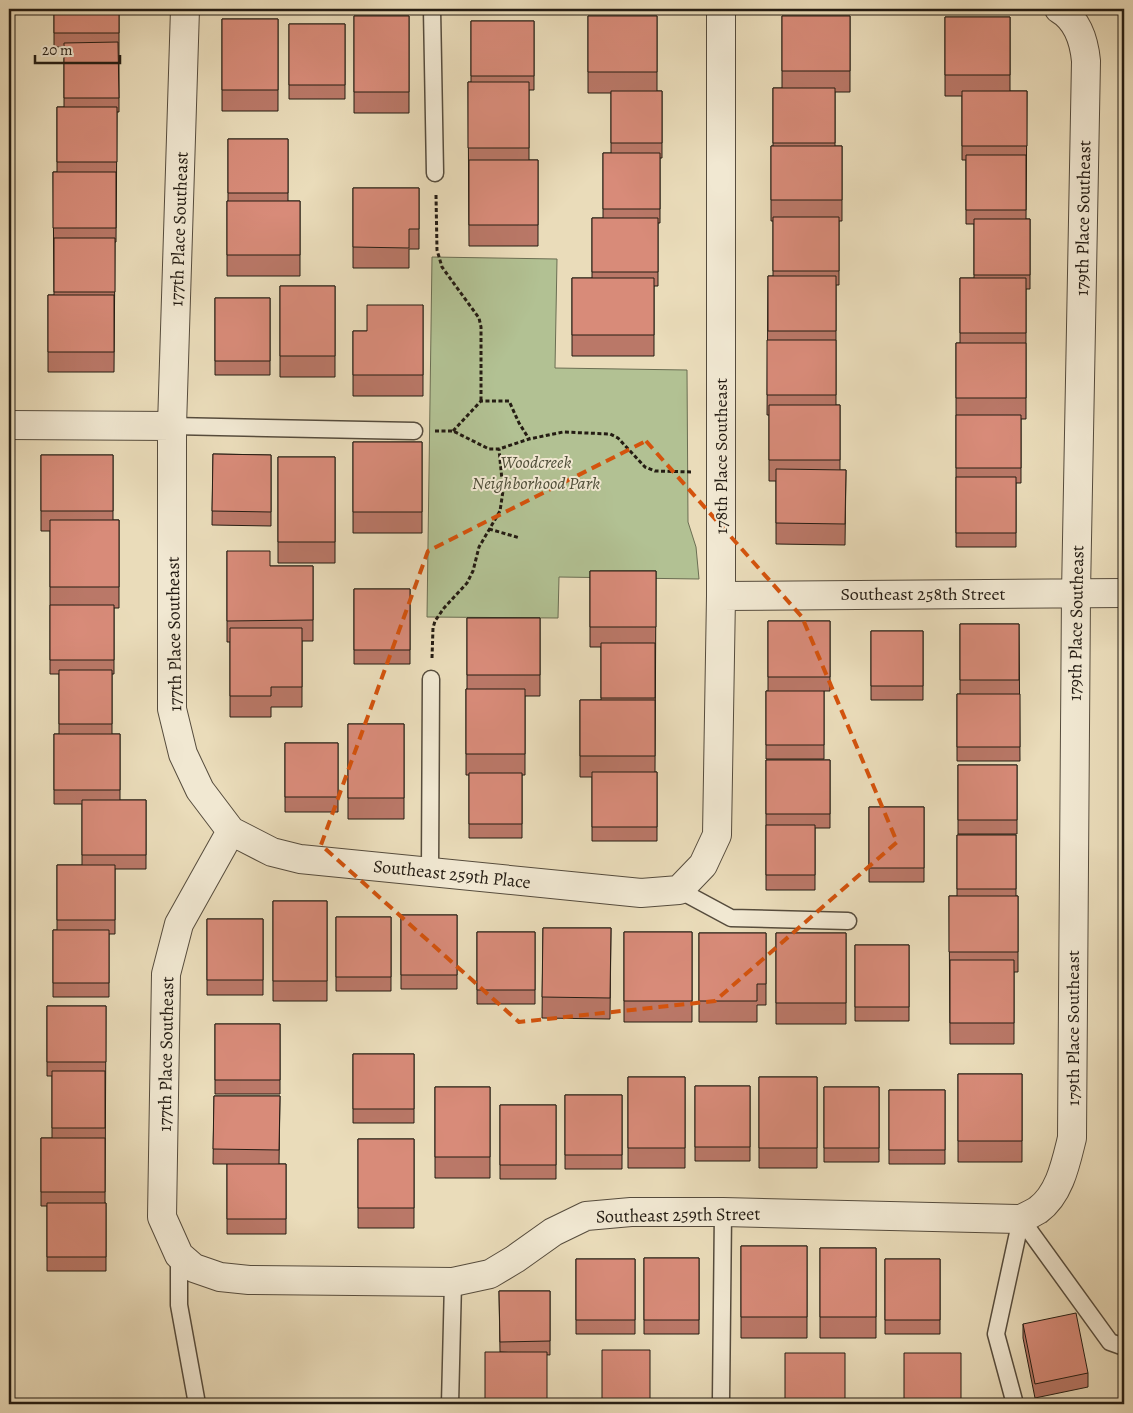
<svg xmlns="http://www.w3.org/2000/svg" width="1133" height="1413" viewBox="0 0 1133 1413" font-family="Alegreya,serif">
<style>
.green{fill:#b2c193;stroke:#6b6e53}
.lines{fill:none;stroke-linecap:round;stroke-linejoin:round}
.lane-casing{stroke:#564c3d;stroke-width:19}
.street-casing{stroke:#564c3d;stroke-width:30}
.path{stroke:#241c13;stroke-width:3;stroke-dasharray:4 2.5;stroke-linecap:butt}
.lane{stroke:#f1e8d2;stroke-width:16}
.street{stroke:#f1e8d2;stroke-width:28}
.wall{fill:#ba7868;stroke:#241c13}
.building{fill:#d88b79;stroke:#241c13}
.marked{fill:none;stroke:#d4530d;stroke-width:4;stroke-dasharray:10 6;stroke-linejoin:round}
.labels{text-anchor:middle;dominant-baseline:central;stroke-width:4;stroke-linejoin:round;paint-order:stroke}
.street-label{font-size:18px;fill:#241c13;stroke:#f1e8d2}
.park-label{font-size:18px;font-style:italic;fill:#4f4e39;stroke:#f1e8d2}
</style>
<rect width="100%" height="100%" fill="#eadcba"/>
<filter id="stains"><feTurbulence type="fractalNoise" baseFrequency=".004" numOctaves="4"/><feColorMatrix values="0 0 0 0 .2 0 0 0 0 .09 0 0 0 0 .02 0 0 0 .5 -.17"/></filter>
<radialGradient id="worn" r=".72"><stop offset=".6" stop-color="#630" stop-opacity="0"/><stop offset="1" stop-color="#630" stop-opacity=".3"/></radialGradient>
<path class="green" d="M432 257 557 259 555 368 687 370 688 522 696 547 699 579 559 577 558 618 427 617Z"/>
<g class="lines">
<g class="lane-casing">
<path id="lane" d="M432 9 435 173
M172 426 414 431
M430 872 431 679
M679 890 731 918 848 921
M1021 1219 1110 1342 1124 1347
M179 1255V1305L197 1404
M721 1400 723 1212
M450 1404 453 1282
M1015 1404 996 1334 1021 1219"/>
</g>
<g class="street-casing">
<path id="street" d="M185 9 172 426V709L183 754 200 790 231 831 179 924 166 974 162 1217 179 1255 194 1268 220 1277 249 1280 453 1282 490 1274 515 1259 553 1232 586 1216 631 1212H723L1021 1219C1027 1216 1033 1213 1038 1210 1060 1194 1066 1162 1072 1138L1076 593 1086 61C1084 40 1078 20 1059 9
M9 425 172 426
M721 596 1124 593
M231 831 272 852 300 859 641 893 679 890 703 865 717 835 721 596V9"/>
</g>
<path class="path" d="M436 195 437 250 442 267 479 318 481 327V401
M435 431H453L489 449H499L529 439 563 432 610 434 618 438 645 467 655 471 693 472
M453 431 481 401H509L519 423 529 439
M489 529 520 538
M432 658 433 628 435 621 444 608 467 583 473 571 479 547 500 511 503 491 499 449"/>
<use href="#lane" class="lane"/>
<use href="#street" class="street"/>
</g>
<path class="wall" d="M54 9H119V112H117L116 242H115L114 372H48V295H54L53 172H57V107H64V47H54Z
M354 16H409V113H354Z
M588 16H657V91H662V158H660V223H658V286H654V356H572V278H592V218H603V153H611V93H588Z
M782 16H850V92H835V146H842V221H839V285H836V405H840V470H846L845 545 776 544V481H769V415H767L768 276H773V221H771V146H773V88H782Z
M945 17H1010V91H1027L1026 219H1030V289H1026V419H1021V483H1016V547H956V343H960V278H974V224H966V160H962V96H945Z
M222 19H278V111H222Z
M471 21H534V90H529V160H538V246H469L468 82H471Z
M289 24H345V99H289Z
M228 139H288V201H300V276H227V201H228Z
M353 188H419V249H409V268H353Z
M280 286H335V377H280Z
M215 298H270V375H215Z
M423 305V396H353V331H367Z
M353 442H422V533H353Z
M213 454 271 455V526L212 525Z
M41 455H113V520H119V608H114V674H112V734H120V800H146V869H115V934H109V997H53V930H57V865H82V804H54V734H59V674H50V531H41Z
M278 457H335V563H278Z
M227 551 270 566H313V641H302V707H271V717H230V642H227Z
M590 571H656L655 772H657V841H592V777H580V700H601V647H590Z
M354 589H410V664H354Z
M467 618H540V696H525V775H522V838H469V775H466V689H467Z
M768 621H830V691H824V759H766V691H768Z
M960 624H1019L1020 761H957V694H960Z
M871 631H923V700H871Z
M348 724H404V819H348Z
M285 743H338V812H285Z
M766 760H830V828H815V890H766Z
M958 765H1017V834H958Z
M869 807H924V882H869Z
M957 835H1016V896H1018V972H1014V1044H950L949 896H957Z
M1124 840V974H1122V907H1124Z
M273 901H327V1001H273Z
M401 915H457V989H401Z
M336 917H391V991H336Z
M207 919H263V995H207Z
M543 928H611L610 1019 542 1018Z
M477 932H535V1004H477Z
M624 932H692V1022H624Z
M699 933H766V1005H757V1022H699Z
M776 933H846V1024H776Z
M855 945H909V1021H855Z
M47 1006H106L105 1203H106V1271H47V1206H41V1138H52V1076H47Z
M215 1024H280V1094H215Z
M353 1054H414V1123H353Z
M1123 1055H1124V1121H1123Z
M958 1074H1022V1162H958Z
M628 1077H685V1168H628Z
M759 1077H817V1168H759Z
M695 1086H750V1161H695Z
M435 1087H490V1178H435Z
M824 1087H879V1162H824Z
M889 1090H945V1164H889Z
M565 1095H622V1169H565Z
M214 1096H280L279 1164H286V1234H227V1164H213Z
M500 1105H556V1179H500Z
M1123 1122H1124V1188H1123Z
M358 1139H414V1228H358Z
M741 1246H807V1338H741Z
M820 1248H876V1338H820Z
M644 1258H699V1334H644Z
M576 1259H635V1334H576Z
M885 1259H940V1334H885Z
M499 1291H550V1355L500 1352Z
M1023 1324 1088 1373V1387L1035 1398 1023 1338Z"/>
<path class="building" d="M54 9H119V33H54Z
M354 16H409V92H354Z
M588 16H657V72H588Z
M782 16H850V71H782Z
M945 17H1010V75H945Z
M222 19H278V90H222Z
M471 21H534V76H471Z
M289 24H345V85H289Z
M118 42 119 98H64V43Z
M468 82H529V148H468Z
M773 88H835V143H773Z
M611 91H662V143H611Z
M962 91H1027V146H962Z
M57 107H117V162H57Z
M228 139H288V193H228Z
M771 146H842V200H771Z
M603 153H660V209H603Z
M966 155H1026V210H966Z
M469 160H538V225H469Z
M53 172H116V228H53Z
M353 188H419V229H409V248L353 247Z
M227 201H300V255H227Z
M773 217H839V271H773Z
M592 218H658V272H592Z
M974 219H1030V275H974Z
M54 238H115V292H54Z
M768 276H836V331H768Z
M572 278H654V335H572Z
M960 278H1026V333H960Z
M280 286H335V356H280Z
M48 295H114V352H48Z
M215 298H270V361H215Z
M367 305H423V375H353V331H367Z
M767 340H836V395H767Z
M956 343H1026V398H956Z
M769 405H840V460H769Z
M956 415H1021V468H956Z
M353 442H422V512H353Z
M213 454 271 455V512L212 511Z
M41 455H113V511H41Z
M278 457H335V542H278Z
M776 469 846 470 845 524 776 523Z
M956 477H1016V533H956Z
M50 520H119V587H50Z
M227 551H270V566H313V620L227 621Z
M590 571H656V627H590Z
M354 589H410V650H354Z
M50 605H114V660H50Z
M467 618H540V675H467Z
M768 621H830V677H768Z
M960 624H1019V680H960Z
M230 628H302V687H271V696H230Z
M871 631H923V686H871Z
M601 643H655V698H601Z
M59 670H112V724H59Z
M466 689H525V754H466Z
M766 691H824V745H766Z
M957 694H1020V747H957Z
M580 700H655V756H580Z
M348 724H404V798H348Z
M54 734H120V790H54Z
M285 743H338V797H285Z
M766 760H830V814H766Z
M958 765H1017V820H958Z
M592 772H657V827H592Z
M469 773H522V824H469Z
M82 800H146V855H82Z
M869 807H924V868H869Z
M766 825H815V875H766Z
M957 835H1016V889H957Z
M57 865H115V920H57Z
M949 896H1018V952H949Z
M273 901H327V981H273Z
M1122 907H1124V960H1122Z
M401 915H457V975H401Z
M336 917H391V977H336Z
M207 919H263V980H207Z
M543 928H611L610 998 542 997Z
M53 930H109V983H53Z
M477 932H535V990H477Z
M624 932H692V1001H624Z
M699 933H766V984H757V1001H699Z
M776 933H846V1003H776Z
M855 945H909V1007H855Z
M950 960H1014V1023H950Z
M47 1006H106V1062H47Z
M215 1024H280V1080H215Z
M353 1054H414V1109H353Z
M1123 1055H1124V1107H1123Z
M52 1071H105V1128H52Z
M958 1074H1022V1141H958Z
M628 1077H685V1148H628Z
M759 1077H817V1148H759Z
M695 1086H750V1147H695Z
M435 1087H490V1157H435Z
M824 1087H879V1148H824Z
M889 1090H945V1150H889Z
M565 1095H622V1155H565Z
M214 1096H280L279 1150 213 1149Z
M500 1105H556V1165H500Z
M1123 1122H1124V1174H1123Z
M41 1138H105V1192H41Z
M358 1139H414V1208H358Z
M227 1164H286V1219H227Z
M47 1203H106V1257H47Z
M741 1246H807V1317H741Z
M820 1248H876V1317H820Z
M644 1258H699V1320H644Z
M576 1259H635V1320H576Z
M885 1259H940V1320H885Z
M499 1291H550V1341L500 1342Z
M1076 1313 1088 1373 1035 1384 1023 1324Z
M602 1350H650V1404H602Z
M485 1352H547V1404H485Z
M785 1353H845V1404H785Z
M904 1353H961V1404H904Z"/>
<path class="marked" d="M646 441 802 617 897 842 715 1001 519 1022 321 845 428 551Z"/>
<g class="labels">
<g class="street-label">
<text transform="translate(1083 218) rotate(-89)">179th Place Southeast</text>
<text transform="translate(179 229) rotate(-88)">177th Place Southeast</text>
<text transform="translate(721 456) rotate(-90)">178th Place Southeast</text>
<text x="923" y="594">Southeast 258th Street</text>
<text transform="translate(1076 623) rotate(-89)">179th Place Southeast</text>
<text transform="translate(174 634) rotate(-91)">177th Place Southeast</text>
<text transform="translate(452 874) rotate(6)">Southeast 259th Place</text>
<text transform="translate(1073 1028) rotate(-90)">179th Place Southeast</text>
<text transform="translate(166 1054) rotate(-89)">177th Place Southeast</text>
<text transform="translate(678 1215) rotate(-1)">Southeast 259th Street</text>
</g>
<g class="park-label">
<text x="536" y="462">Woodcreek<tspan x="536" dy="21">Neighborhood Park</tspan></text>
</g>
</g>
<rect width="1133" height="1413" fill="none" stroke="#eadcba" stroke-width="30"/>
<rect x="10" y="10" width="1113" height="1393" fill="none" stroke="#241c13" stroke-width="2.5"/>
<rect x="15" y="15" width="1103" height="1383" fill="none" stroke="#241c13"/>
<path d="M35 55v8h85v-8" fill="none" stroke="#241c13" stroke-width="2.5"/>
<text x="42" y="55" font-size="15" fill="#241c13" stroke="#f1e8d2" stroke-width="4" paint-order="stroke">20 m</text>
<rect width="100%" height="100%" filter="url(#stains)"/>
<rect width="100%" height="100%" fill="url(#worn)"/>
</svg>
